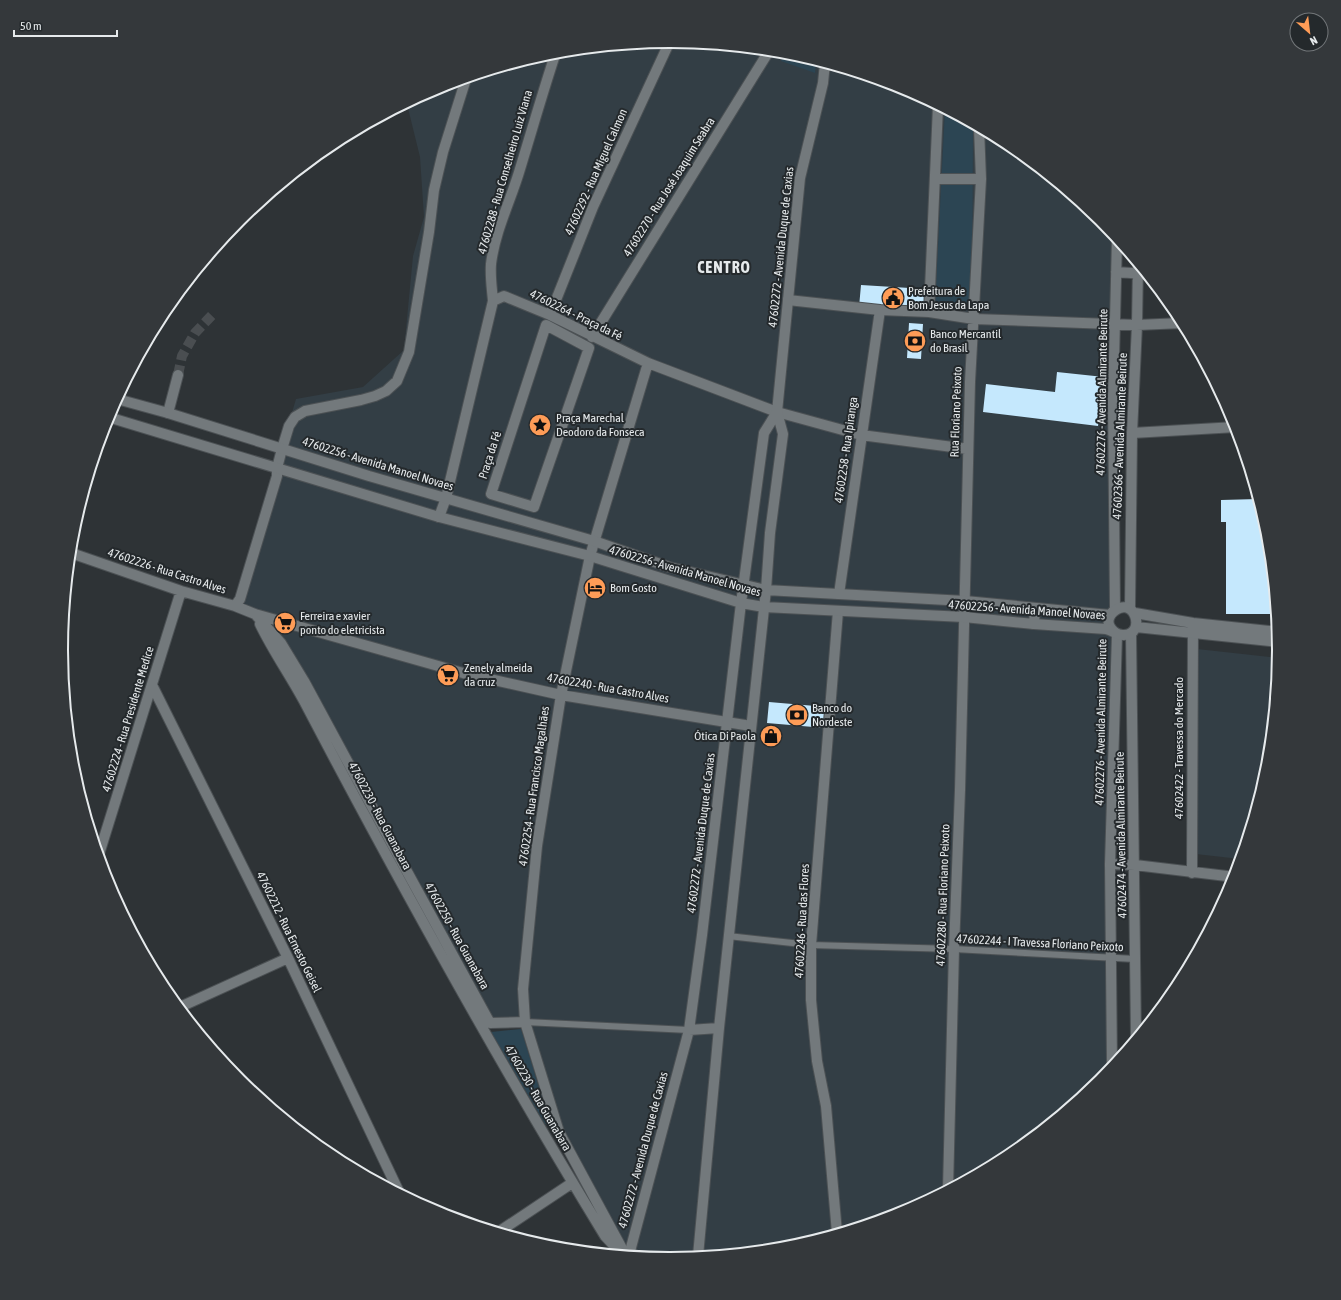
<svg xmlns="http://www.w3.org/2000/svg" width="1341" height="1300" viewBox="0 0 1341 1300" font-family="'Asap Condensed',sans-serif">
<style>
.built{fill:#333e45}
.green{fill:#2c4553}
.building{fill:#c5e8fd}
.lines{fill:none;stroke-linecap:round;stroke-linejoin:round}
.street-tunnel{stroke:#4a4e51;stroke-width:10;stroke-dasharray:10 5;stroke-linecap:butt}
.lane-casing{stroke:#4c5154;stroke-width:8}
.street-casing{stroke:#4c5154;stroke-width:12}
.secondary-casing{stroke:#4c5154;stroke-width:12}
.lane{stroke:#73797c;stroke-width:6}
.street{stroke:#73797c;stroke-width:10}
.secondary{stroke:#73797c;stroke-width:10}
.labels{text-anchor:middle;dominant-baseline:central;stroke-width:4;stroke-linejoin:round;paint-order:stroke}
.street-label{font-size:12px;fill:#e6eaec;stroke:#24292c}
.poi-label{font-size:12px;fill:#e6eaec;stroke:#24292c;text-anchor:start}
.district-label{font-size:16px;font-weight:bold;letter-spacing:1px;fill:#e6eaec;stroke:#24292c}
.rim{fill:none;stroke:#e6eaec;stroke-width:2}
</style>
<rect width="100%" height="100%" fill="#2e3336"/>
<path class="built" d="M671 41 790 53 904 87 1009 144 1101 220 1117 239 1115 609 1110 615 1117 634 1112 1067 1101 1081 1009 1156 903 1213 789 1247 670 1259 625 1254 559 1132 525 1022 490 1023 281 643 255 614 235 606 296 399 363 387 404 350 413 256 424 217 420 157 407 104 438 87 552 53Z
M1197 649 1279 658 1268 769 1240 859 1196 854Z"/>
<path class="green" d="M786 52 816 61 815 73 781 61Z
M945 110 973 124 972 307 935 306Z
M521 1029 551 1126 545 1124 491 1032Z"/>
<path class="building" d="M861 285 926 289 924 311 859 307Z
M909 323 923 324 921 359 907 358Z
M1057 372 1104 377 1098 426 983 412 986 384 1055 392Z
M1258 499 1268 531 1276 614H1226V522H1221V500Z
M769 702 827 707 825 728 767 723Z"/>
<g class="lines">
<path class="street-tunnel" d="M178 375 182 356 195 333 215 312"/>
<g class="lane-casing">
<path id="lane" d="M728 936 811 945 954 949 1135 959
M525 1022 689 1030"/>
</g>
<g class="street-casing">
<path id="street" d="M935 179H981
M1116 272 1146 274
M788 300 880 310 929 312 974 319 1137 325 1183 323
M493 301C492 289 490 277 491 264 495 231 511 200 520 169 532 130 543 91 556 52
M929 312 938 106
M550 315 593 207 670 41
M546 325 589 348 534 507 491 494Z
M592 337 769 51
M648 363 777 412 861 435 968 449
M168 413 178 375
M1132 433 1236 427
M439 517 446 498 493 301 504 296 550 315 648 363 590 556 561 695 537 846 523 989 525 1022
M71 553 181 591 235 606 255 614 463 673 561 695 751 726
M839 594 880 310
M235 606 240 599 277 476V468L282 449 289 426 295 417 305 411 361 400 375 396 386 391 397 381 409 352 429 232 434 190 443 152 466 79
M1130 609 1132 433 1137 325 1138 264
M255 614 281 643 304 681 404 866 490 1023 525 1022 559 1132 613 1232 625 1254
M260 624C273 651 290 675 304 701 399 882 498 1061 605 1236L620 1252
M1034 624 1035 608
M1131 633 1136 1038
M152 685 288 958 399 1192
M99 854 181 591
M1110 864 1135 865 1235 877
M1192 873 1193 625
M180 1007 288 958
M1112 1067 1110 864 1117 634C1106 626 1106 619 1115 609L1113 400 1117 239
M948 1189 954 949 960 790 970 382 981 179 979 128
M500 1231 572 1183
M837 1233 826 1106 817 1061 811 1000V945L838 611"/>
</g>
<g class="secondary-casing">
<path id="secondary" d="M777 412 800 178 823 83 825 63
M108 417 439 517 590 556 741 603 764 607 964 617 1034 624 1106 629C1112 630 1116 635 1123 635 1148 636 1134 589 1110 615L965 601 766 590 669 567 594 541 369 476 168 413 117 399
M1135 613 1193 623 1278 632
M1136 627 1279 642
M689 1030 719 1028
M629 1255 689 1030 702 935 741 603 764 433 777 412 783 434 770 533 766 590 719 1028 698 1256"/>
</g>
<use href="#lane" class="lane"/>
<use href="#street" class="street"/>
<use href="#secondary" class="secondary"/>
</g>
<defs>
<g id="civic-disc" transform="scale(1.15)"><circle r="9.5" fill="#fe9c57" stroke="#24292c"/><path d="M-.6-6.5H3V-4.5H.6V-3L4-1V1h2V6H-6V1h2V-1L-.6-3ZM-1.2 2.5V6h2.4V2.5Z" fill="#111"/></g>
<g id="bank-disc" transform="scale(1.15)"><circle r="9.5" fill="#fe9c57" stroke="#24292c"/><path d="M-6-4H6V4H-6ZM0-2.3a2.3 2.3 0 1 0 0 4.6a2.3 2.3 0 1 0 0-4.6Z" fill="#111"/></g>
<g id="sight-disc" transform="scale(1.15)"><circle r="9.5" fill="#fe9c57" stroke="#24292c"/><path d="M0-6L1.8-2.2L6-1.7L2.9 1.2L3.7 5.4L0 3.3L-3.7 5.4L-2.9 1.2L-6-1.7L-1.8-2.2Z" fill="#111"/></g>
<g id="hotel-disc" transform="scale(1.15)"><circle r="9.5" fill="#fe9c57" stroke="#24292c"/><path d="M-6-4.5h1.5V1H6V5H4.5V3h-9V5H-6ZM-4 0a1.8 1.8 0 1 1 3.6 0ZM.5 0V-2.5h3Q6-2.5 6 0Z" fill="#111"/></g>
<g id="supermarket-disc" transform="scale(1.15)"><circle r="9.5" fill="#fe9c57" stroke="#24292c"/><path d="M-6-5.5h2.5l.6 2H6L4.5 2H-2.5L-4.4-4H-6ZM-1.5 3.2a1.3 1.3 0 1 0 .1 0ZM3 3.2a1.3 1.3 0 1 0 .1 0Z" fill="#111"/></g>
<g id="shop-disc" transform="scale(1.15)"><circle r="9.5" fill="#fe9c57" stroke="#24292c"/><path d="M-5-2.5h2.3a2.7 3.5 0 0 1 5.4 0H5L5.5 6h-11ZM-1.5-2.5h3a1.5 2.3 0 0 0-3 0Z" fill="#111"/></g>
</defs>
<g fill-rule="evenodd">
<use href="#civic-disc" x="893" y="298"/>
<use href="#bank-disc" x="915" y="341"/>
<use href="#sight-disc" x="540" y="425"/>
<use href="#hotel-disc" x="595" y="588"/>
<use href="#supermarket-disc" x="285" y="623"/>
<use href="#supermarket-disc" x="448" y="675"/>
<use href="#bank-disc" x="797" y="715"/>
<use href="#shop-disc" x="771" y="736"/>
</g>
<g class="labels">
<g class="street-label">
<text transform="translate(505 172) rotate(-74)">47602288 - Rua Conselheiro Luiz Viana</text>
<text transform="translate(596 172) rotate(-66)">47602292 - Rua Miguel Calmon</text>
<text transform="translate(669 187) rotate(-58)">47602270 - Rua José Joaquim Seabra</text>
<text transform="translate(781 247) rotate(-84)">47602272 - Avenida Duque de Caxias</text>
<text transform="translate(576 315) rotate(26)">47602264 - Praça da Fé</text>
<text transform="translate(1102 392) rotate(-89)">47602276 - Avenida Almirante Beirute</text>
<text transform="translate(956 412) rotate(-88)">Rua Floriano Peixoto</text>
<text transform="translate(1120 436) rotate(-88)">47602366 - Avenida Almirante Beirute</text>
<text transform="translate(846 450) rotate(-82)">47602258 - Rua Ipiranga</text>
<text transform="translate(490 455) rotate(-72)">Praça da Fé</text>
<text transform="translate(378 464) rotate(17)">47602256 - Avenida Manoel Novaes</text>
<text transform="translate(167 571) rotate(18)">47602226 - Rua Castro Alves</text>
<text transform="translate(685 571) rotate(16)">47602256 - Avenida Manoel Novaes</text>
<text transform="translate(1027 610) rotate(4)">47602256 - Avenida Manoel Novaes</text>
<text transform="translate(608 688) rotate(10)">47602240 - Rua Castro Alves</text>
<text transform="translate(128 719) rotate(-73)">47602224 - Rua Presidente Medice</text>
<text transform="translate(1101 722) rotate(-89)">47602276 - Avenida Almirante Beirute</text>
<text transform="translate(1179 748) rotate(-90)">47602422 - Travessa do Mercado</text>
<text transform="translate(534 786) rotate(-82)">47602254 - Rua Francisco Magalhães</text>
<text transform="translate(380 816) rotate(62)">47602230 - Rua Guanabara</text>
<text transform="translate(701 833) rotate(-83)">47602272 - Avenida Duque de Caxias</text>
<text transform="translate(1121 835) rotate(-91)">47602474 - Avenida Almirante Beirute</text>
<text transform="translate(943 895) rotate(-88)">47602280 - Rua Floriano Peixoto</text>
<text transform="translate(802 921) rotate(-87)">47602246 - Rua das Flores</text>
<text transform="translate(289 932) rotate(64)">47602212 - Rua Ernesto Geisel</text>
<text transform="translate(457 936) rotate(61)">47602250 - Rua Guanabara</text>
<text transform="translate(1040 943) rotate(3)">47602244 - I Travessa Floriano Peixoto</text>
<text transform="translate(538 1098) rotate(60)">47602230 - Rua Guanabara</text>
<text transform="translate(643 1150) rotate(-75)">47602272 - Avenida Duque de Caxias</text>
</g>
<g class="poi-label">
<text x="908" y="291">Prefeitura de<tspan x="908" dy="14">Bom Jesus da Lapa</tspan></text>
<text x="930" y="334">Banco Mercantil<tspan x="930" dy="14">do Brasil</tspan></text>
<text x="556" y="418">Praça Marechal<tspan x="556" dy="14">Deodoro da Fonseca</tspan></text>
<text x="610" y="588">Bom Gosto</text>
<text x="300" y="616">Ferreira e xavier<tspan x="300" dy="14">ponto do eletricista</tspan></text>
<text x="464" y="668">Zenely almeida<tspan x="464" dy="14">da cruz</tspan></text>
<text x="812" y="708">Banco do<tspan x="812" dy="14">Nordeste</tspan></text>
<text x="756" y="736" text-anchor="end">Ótica Di Paola</text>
</g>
<g class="district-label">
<text x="724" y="267">CENTRO</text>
</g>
</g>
<path d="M0 0H1341V1300H0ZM68 650a602 602 0 1 1 1204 0a602 602 0 1 1-1204 0Z" fill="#34383b" fill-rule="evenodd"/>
<path class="rim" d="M68 650a602 602 0 1 1 1204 0a602 602 0 1 1-1204 0Z"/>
<g transform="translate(1309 32) rotate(152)"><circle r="19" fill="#24292c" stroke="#727679"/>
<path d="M0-3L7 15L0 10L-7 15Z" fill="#fe9c57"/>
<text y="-6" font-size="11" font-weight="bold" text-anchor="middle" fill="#e6eaec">N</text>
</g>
<path d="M14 30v6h103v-6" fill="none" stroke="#e6eaec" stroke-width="2"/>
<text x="20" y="30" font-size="12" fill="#e6eaec" stroke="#24292c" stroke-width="3" paint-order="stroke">50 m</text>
</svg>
